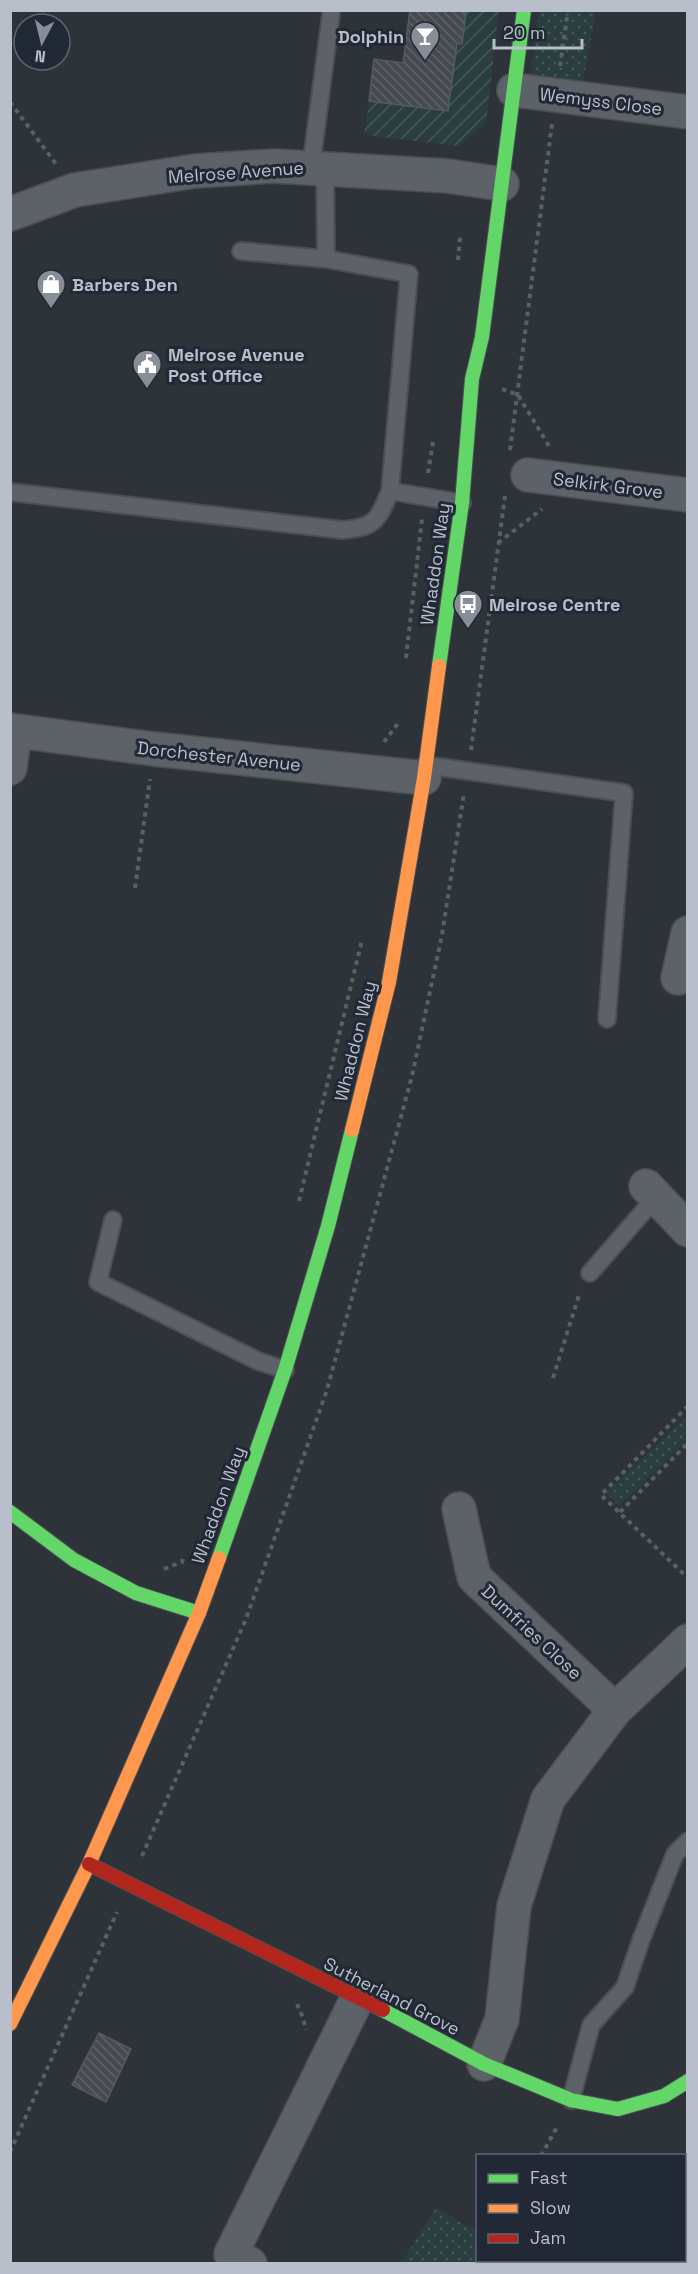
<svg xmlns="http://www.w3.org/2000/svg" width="698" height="2274" viewBox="0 0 698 2274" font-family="'Space Grotesk',sans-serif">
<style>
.grass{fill:url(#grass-dots)}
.garden{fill:url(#garden-furrows)}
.building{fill:url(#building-back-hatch);stroke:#555a61;stroke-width:1.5}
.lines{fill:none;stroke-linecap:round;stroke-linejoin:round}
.lane-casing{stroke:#4b4f54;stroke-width:20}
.street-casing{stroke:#4b4f54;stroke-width:36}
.fast-casing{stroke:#4b4f54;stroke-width:16}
.slow-casing{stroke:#4b4f54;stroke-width:16}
.jam-casing{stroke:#4b4f54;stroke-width:16}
.path{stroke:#5a6064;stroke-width:4;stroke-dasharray:4.5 4.5;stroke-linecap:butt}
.lane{stroke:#5d6168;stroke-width:16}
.street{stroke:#5d6168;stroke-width:33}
.fast{stroke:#63d668;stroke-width:14}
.slow{stroke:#ff974d;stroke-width:14}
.jam{stroke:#b3261e;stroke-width:14}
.labels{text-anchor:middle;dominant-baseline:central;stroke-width:6;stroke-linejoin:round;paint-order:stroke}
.poi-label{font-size:18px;font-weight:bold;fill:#b8bfca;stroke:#202935;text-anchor:start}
.street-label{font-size:18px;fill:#b8bfca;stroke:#202935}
</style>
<defs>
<pattern id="grass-dots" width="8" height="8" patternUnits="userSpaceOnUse" patternTransform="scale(1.5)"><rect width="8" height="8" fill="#2a3e40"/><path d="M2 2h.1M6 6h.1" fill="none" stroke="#47585a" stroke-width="1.8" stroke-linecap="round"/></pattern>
<pattern id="garden-furrows" width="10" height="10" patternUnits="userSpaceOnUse" patternTransform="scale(1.5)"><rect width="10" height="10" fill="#2a3e40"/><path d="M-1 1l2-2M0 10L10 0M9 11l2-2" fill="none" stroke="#47585a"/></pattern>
<pattern id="building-back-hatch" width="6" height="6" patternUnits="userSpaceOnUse" patternTransform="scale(1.5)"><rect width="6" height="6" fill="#454a50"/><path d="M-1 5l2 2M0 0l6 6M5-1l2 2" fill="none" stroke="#5e6268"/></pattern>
</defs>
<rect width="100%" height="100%" fill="#2d3339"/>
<path class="grass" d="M539 11H596L583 82 530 77Z
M687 1416V1440L619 1506 606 1493Z
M436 2208 477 2232 478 2260 528 2261 533 2263H401Z
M687 2248V2263H651L658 2261 684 2260 685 2249Z"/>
<path class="garden" d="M456 11H499L486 123 458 146 364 135 369 101 448 111 453 69 450 42 462 44Z"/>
<path class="building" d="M410 10H456L466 13 462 44 457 43 448 111 369 101 374 59 403 63Z
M99 2033 131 2049 106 2102 72 2085Z"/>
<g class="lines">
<g class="lane-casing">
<path id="lane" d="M311 167 331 14
M325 167 326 259
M390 491 462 503
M10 492 343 530C376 527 378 520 390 491L409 274 326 259 241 251
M425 765 624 793 607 1019
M113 1220 98 1282 258 1361 285 1370
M590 1273 656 1197
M571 2100 591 2025 625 1987 641 1940 675 1854 688 1841"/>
</g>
<g class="street-casing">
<path id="street" d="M514 90 688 112
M10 214 75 190 195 171 274 166 448 176 502 184
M528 475 688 495
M10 730 154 749 424 778
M10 768 15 731
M678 978 688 933
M646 1186 688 1230
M459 1509 474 1577 615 1710
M484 2064 502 2019 514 1906 548 1799 615 1710 688 1641
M250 2264 231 2254 358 1997"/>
</g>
<g class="fast-casing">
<path id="fast" d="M439 666 462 503 472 379 482 337 524 10
M10 1512 74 1560 136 1593 199 1613
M219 1558 285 1370 328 1226 352 1130
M383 2010 484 2064 571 2100 618 2109 664 2096 688 2081"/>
</g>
<g class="slow-casing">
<path id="slow" d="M352 1130 389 982 424 778 439 666
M10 2024 89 1864 199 1613 219 1558"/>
</g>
<g class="jam-casing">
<path id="jam" d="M89 1864 383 2010"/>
</g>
<path class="path" d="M560 66 568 10
M10 102 56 164
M458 260 460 237
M502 389 518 395 549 446
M510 450 552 124
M428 473 433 442
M498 543 542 509
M406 658 422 519
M384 742 399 722
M471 750 505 496
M135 888 150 779
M299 1201 362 940
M553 1378 580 1292
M688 1406 601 1495 688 1578
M620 1512 688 1443
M164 1569 182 1562 183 1558
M142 1856 246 1619 327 1390 412 1076 442 935 464 793
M297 2004 303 2018 306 2030
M10 2152 117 1912
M541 2156 557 2127
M480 2264 483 2260"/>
<use href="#lane" class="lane"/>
<use href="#street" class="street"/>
<use href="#fast" class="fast"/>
<use href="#slow" class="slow"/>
<use href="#jam" class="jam"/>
</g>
<defs>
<g id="bar-pin" transform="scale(1.5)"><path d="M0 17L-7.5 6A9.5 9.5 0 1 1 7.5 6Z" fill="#878e97" stroke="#202935"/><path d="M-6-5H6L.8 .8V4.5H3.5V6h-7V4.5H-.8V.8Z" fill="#fff"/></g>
<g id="shop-pin" transform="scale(1.5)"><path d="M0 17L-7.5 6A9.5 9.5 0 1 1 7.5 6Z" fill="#878e97" stroke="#202935"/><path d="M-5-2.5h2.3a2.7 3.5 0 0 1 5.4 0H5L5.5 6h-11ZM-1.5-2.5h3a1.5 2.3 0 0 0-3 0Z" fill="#fff"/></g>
<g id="civic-pin" transform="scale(1.5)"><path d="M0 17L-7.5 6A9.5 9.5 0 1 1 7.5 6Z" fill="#878e97" stroke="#202935"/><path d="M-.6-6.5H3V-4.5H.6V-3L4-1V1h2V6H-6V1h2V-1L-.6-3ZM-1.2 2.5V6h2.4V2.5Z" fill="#fff"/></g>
<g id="bus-pin" transform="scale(1.5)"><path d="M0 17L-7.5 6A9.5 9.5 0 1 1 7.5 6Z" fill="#878e97" stroke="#202935"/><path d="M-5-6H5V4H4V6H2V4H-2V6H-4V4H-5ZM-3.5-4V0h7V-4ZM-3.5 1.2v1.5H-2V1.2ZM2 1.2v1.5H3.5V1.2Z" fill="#fff"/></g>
</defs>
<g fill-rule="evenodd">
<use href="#bar-pin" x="425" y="36"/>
<use href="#shop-pin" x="51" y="284"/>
<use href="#civic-pin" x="147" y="364"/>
<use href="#bus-pin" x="468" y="604"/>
</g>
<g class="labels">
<g class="poi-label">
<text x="404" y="36" text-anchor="end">Dolphin</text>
<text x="72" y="284">Barbers Den</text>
<text x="168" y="354">Melrose Avenue<tspan x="168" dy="21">Post Office</tspan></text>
<text x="489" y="604">Melrose Centre</text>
</g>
<g class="street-label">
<text transform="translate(601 101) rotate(7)">Wemyss Close</text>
<text transform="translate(236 172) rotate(-4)">Melrose Avenue</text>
<text transform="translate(608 485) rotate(7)">Selkirk Grove</text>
<text transform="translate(435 564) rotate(-82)">Whaddon Way</text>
<text transform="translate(219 756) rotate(6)">Dorchester Avenue</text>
<text transform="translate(355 1041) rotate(-76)">Whaddon Way</text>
<text transform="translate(218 1505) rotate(-70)">Whaddon Way</text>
<text transform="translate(532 1632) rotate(43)">Dumfries Close</text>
<text transform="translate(392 1996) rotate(27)">Sutherland Grove</text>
</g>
</g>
<rect width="698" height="2274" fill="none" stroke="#b8bfca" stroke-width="24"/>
<rect x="476" y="2154" width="210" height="108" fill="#202935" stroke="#5d6571" stroke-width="1.5"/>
<rect x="488" y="2174" width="30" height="9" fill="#63d668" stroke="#5d6571" stroke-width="1.5"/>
<text x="530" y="2184" font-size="18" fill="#b8bfca">Fast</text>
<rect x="488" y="2204" width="30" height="9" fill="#ff974d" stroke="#5d6571" stroke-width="1.5"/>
<text x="530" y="2214" font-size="18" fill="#b8bfca">Slow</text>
<rect x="488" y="2234" width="30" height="9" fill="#b3261e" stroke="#5d6571" stroke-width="1.5"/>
<text x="530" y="2244" font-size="18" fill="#b8bfca">Jam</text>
<g transform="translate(42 42) rotate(187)"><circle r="28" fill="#202935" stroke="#5d6571" stroke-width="1.5"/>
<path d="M0-4.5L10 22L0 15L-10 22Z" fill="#878e97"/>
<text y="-9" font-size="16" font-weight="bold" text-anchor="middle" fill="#b8bfca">N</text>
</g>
<path d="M494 39v9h88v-9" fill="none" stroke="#b8bfca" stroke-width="3"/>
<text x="503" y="39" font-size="18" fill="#b8bfca" stroke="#202935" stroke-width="4.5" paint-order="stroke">20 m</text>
</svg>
